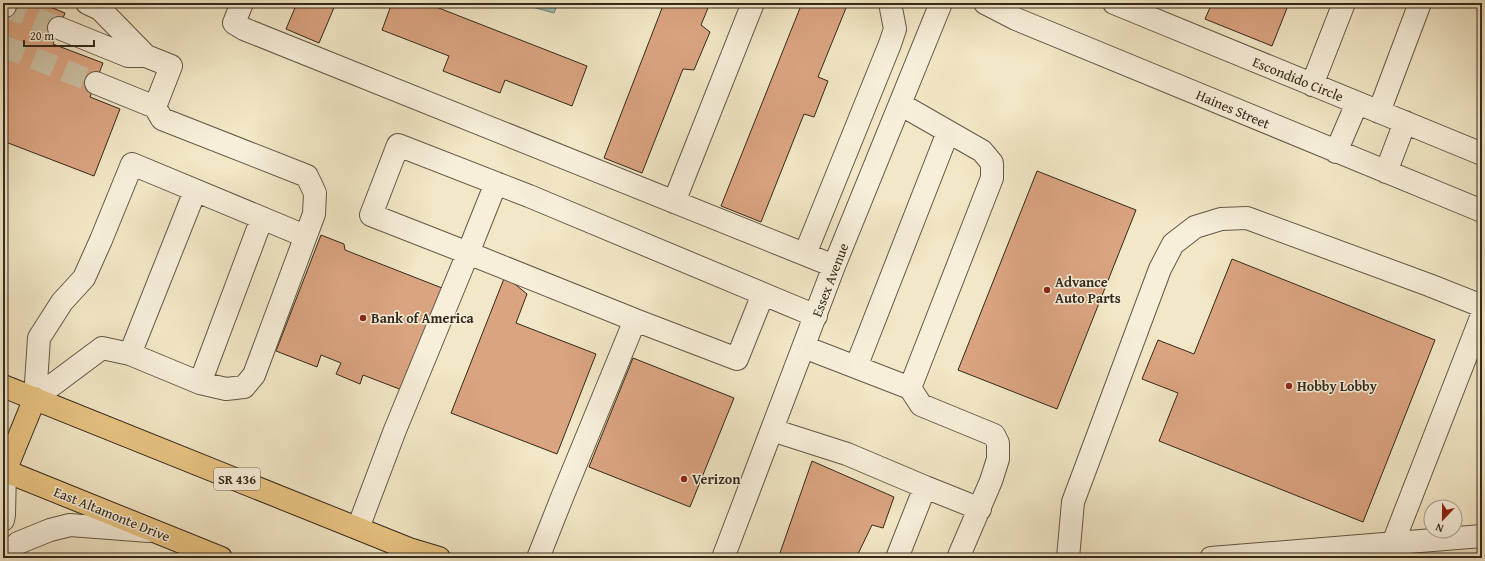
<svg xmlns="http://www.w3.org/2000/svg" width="1485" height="561" viewBox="0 0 1485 561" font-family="'Gentium Book Plus',serif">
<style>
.water{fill:#9bbfb8;stroke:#718379}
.building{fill:#daa480;stroke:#33291b}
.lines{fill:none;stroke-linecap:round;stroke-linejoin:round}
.minor-tunnel{stroke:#ccc1a4;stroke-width:22;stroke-dasharray:22 11;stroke-linecap:butt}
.minor-casing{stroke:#635846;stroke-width:24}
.major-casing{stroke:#33291b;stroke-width:24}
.minor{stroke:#f7efda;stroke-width:22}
.major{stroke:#e9c483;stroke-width:22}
.poi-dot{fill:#8f2418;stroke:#f7efda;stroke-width:1.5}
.labels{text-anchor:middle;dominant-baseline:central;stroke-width:3;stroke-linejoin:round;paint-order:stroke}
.shield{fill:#f7efda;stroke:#6e6454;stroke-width:1}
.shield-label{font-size:13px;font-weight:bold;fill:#33291b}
.street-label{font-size:14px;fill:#33291b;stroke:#f7efda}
.poi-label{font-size:14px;font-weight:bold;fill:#33291b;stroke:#f7efda;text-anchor:start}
</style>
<rect width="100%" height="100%" fill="#f2e7c6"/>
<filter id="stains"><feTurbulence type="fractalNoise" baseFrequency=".005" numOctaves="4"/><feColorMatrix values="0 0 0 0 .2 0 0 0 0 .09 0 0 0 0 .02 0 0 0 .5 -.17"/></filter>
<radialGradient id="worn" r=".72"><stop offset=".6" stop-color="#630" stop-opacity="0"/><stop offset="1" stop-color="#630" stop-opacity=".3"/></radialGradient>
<path class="water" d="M518 3H558L554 13Z"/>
<path class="building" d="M6 3H40L65 13 53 44 103 63 90 97 120 109 94 176 3 141V12Z
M297 3H336L319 43 286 29Z
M392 3H426L587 66 572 106 505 80 500 93 443 71 449 56 382 30Z
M664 3H710L701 25 710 32 694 70 683 69 642 173 604 158Z
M802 3H848L818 77 828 81 814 117 804 114 761 222 721 206Z
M1212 3H1289L1272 46 1205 19Z
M1037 171 1136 210 1057 409 958 370Z
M321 235 344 244 345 250 442 288 402 390 363 375 360 384 336 374 341 363 321 355 317 367 276 351Z
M1232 259 1435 340 1363 522 1159 441 1178 393 1142 379 1158 340 1194 354Z
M505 276 527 294 516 323 596 354 557 454 451 413Z
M633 358 734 398 690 507 589 467Z
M812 461 894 497 883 528 872 525 856 558H802L780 553Z"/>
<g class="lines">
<path class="minor-tunnel" d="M5 6 59 28
M3 46 96 83"/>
<g class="minor-casing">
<path id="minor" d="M87 3 100 9 146 56 171 66 155 107
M242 3 234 23 244 29 834 266
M985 3 1016 19 1482 211
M1114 3 1482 154
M3 5 5 6
M59 28 128 56H146
M96 83 155 107 162 119 307 176 315 193 314 214 254 375 244 387 226 389 200 383
M1312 85 1344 3
M900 104 982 151 992 163V178L910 388 921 405 994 435 998 443V459L991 481 958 558
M1379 112 1420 3
M1336 152 1357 103
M1386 172 1405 122
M496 183 468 253 635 320 563 495 538 558
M674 202 753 3
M805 254 890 44 895 29 890 3
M635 320 737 359 763 294
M804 347 910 388
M130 354 195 191
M856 367 948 132
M35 398 39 338 62 302 84 278 101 240 132 164 305 236
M35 398 102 348 130 354 200 383 262 218
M772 430 847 454 925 487 897 558
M925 487 980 509
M3 520 4 515 5 471
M358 528 395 430 468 253 371 215 398 145 529 196 816 316
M1393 543 1482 315
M3 556 18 543 50 530 70 525 149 531
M723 558 834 266 941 3
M1068 558 1073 502 1160 269 1173 244 1195 227 1221 219 1247 218 1429 285 1482 306
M1211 558 1482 536"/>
</g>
<g class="major-casing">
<path id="major" d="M3 386 409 549 439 558
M3 470 221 558
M5 471 35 398"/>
</g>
<use href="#minor" class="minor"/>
<use href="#major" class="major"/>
</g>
<g class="poi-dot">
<circle cx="1047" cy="290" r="4"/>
<circle cx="363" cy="318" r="4"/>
<circle cx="1289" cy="386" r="4"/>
<circle cx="684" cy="479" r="4"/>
</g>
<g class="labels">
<rect class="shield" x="214" y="468" width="46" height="22" rx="3"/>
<g class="shield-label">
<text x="237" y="479">SR 436</text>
</g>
<g class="street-label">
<text transform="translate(1298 79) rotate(22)">Escondido Circle</text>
<text transform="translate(1233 109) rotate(23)">Haines Street</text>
<text transform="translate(830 280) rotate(-69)">Essex Avenue</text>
<text transform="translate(112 514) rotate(22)">East Altamonte Drive</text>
</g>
<g class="poi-label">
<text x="1055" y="282">Advance<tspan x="1055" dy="16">Auto Parts</tspan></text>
<text x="371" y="318">Bank of America</text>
<text x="1297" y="386">Hobby Lobby</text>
<text x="692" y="479">Verizon</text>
</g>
</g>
<rect width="1485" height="561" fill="none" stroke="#f2e7c6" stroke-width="16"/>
<rect x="4" y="4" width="1477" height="553" fill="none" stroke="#33291b" stroke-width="2"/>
<rect x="8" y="8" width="1469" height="545" fill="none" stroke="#33291b"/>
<g transform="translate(1443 519) rotate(202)"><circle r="19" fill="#f7efda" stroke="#a9a08e"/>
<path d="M0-3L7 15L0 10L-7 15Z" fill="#8f2418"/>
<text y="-6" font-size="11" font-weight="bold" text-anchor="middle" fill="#33291b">N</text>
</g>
<path d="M24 40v6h70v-6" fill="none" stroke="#33291b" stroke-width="2"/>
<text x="30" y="40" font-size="12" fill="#33291b" stroke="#f7efda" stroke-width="3" paint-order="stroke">20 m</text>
<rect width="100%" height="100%" filter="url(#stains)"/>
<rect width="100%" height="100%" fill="url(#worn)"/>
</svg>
